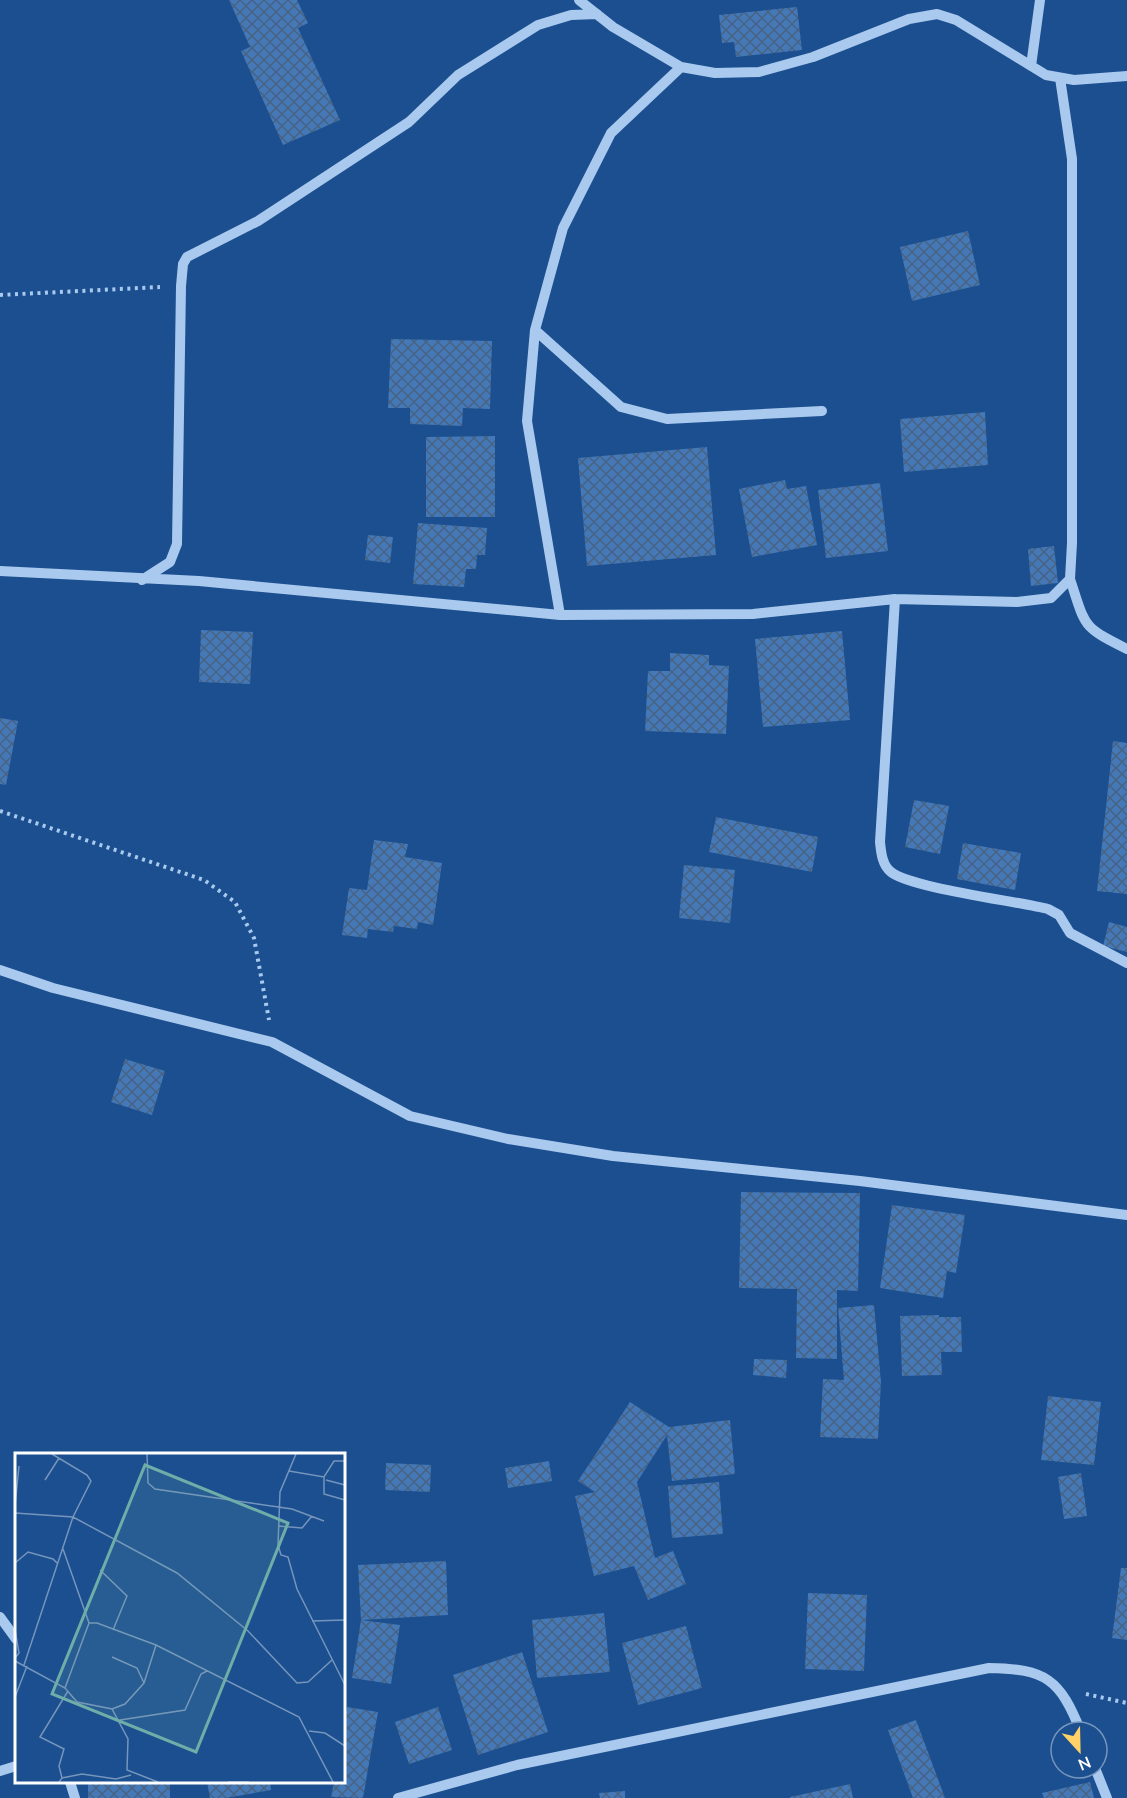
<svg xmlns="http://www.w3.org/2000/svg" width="1127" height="1798" viewBox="0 0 1127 1798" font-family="'Nunito Sans',sans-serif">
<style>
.building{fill:url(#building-cross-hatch)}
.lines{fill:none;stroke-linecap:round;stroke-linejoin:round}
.path{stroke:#a9c9ee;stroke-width:4;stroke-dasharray:3 4.5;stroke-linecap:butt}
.minor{stroke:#a9c9ee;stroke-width:10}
.inset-road{fill:none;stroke:#7695bc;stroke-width:1.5}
.view{fill:#6fada8;fill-opacity:0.15;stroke:#6fada8;stroke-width:3}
.inset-edge{fill:none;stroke:#fff;stroke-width:3}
</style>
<defs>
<pattern id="building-cross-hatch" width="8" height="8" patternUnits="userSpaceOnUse" patternTransform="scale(1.5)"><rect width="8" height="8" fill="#4478b7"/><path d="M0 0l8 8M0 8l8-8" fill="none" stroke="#486282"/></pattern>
</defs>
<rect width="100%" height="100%" fill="#1b4f8f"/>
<path class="building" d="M229 0H297L308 23 298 28 340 120 283 145 241 51 250 47Z
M797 7 802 50 736 57 734 42 722 43 719 15Z
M968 231 980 285 912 301 900 247Z
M391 339 492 341 490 409 463 408 462 426 410 424V408H388Z
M985 412 988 465 904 472 900 419Z
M495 436V517H426V437Z
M707 447 716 555 587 566 578 458Z
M785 480 787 489 806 486 817 545 752 557 739 489Z
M880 483 888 551 826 558 818 490Z
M418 523 487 528 485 555H477L476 569H466L464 587 413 584Z
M368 535 393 537 390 563 365 560Z
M1054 546 1058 583 1031 586 1028 549Z
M201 630 253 632 250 684 199 682Z
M842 631 850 720 763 727 755 639Z
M670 653 709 655V665L729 666 726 734 645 731 648 671H670Z
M0 718 18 721 6 785 0 784Z
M1113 741 1127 743V894L1097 891Z
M914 800 949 806 940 854 905 847Z
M716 817 818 837 812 872 709 852Z
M374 840 408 844 405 857 442 863 433 925 418 922 417 929 394 926 393 932 368 929 367 938 342 935 349 888 367 890Z
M963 843 1021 853 1015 890 957 879Z
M684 865 735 870 730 923 679 918Z
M1109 922 1127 927V952L1103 946Z
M125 1059 165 1071 152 1115 111 1102Z
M741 1192 860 1193 858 1291 837 1290V1359L796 1358 797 1289 739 1288Z
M892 1205 965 1215 956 1273 947 1271 943 1298 880 1288Z
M874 1305 881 1382 878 1439 820 1437 823 1379 844 1380 838 1308Z
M939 1315V1317H961L962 1352H941L942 1375 902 1376 900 1316Z
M754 1359 787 1360 786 1378 753 1375Z
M1048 1396 1101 1402 1094 1465 1041 1460Z
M630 1402 669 1427 730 1420 735 1474 672 1481 667 1435 637 1482 655 1558 673 1551 686 1584 648 1600 634 1566 594 1576 575 1496 595 1492 578 1481Z
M549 1461 552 1481 508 1488 505 1468Z
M386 1463 431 1465 430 1492 385 1490Z
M1081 1473 1087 1516 1064 1519 1058 1477Z
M719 1482 723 1534 672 1538 668 1486Z
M446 1561 448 1615 361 1620 400 1625 391 1684 352 1678 361 1620 358 1565Z
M1121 1568H1127V1640L1112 1638Z
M808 1593 867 1595 864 1671 805 1669Z
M604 1613 610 1672 537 1678 532 1620Z
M686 1626 702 1688 638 1705 622 1643Z
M522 1652 548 1732 478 1755 453 1675Z
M347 1707 378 1712 363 1798 331 1797 334 1782H344V1726Z
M438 1707 452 1750 409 1764 395 1722Z
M916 1720 945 1798H913L888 1730Z
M88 1782H170V1798H88Z
M207 1782H270L271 1790 226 1798H210Z
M1090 1782 1094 1798H1044L1042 1793Z
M850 1784 853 1798H790V1797Z
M625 1791V1798H600L599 1793Z"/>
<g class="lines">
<path class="path" d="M0 295 160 287
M0 811 204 880 235 902 254 938 269 1020
M1086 1694 1127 1703"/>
<path class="minor" d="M579 0 613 27 681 67 715 73 759 72 813 57 909 19 937 14 956 20 1046 75 1074 80 1127 76
M1031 66 1040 0
M535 330 621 407 667 419 822 411
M0 571 199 581 560 615 753 614 895 599 1017 602 1051 598 1070 579 1072 543V159L1060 78
M1070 579C1086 627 1081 626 1127 649
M142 580 170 562 177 544 181 286 183 264 187 257 258 221 409 122 458 75 538 25 571 15 597 14
M895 599 880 842C881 852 882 865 891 872 911 888 1016 901 1048 909L1059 915 1070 933 1127 963
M560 615 527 421 535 330 563 228 611 133 681 67
M0 970 53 988 272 1042 410 1116 508 1139 613 1156 860 1181 1127 1215
M0 1617 16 1639
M1095 1768 1107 1798
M0 1771 16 1766
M70 1782 75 1798
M398 1798 517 1765 989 1668C1046 1669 1060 1679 1081 1732"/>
</g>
<g transform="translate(15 1453)">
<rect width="330" height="330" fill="#1b4f8f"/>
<path class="inset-road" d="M132 1 133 30 140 36 277 56 309 68M281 1 265 39 263 92 266 102 273 104 282 136 330 232M274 18 309 24 319 8H330M309 24V41L330 47M30 27 44 5M311 27 330 32M0 52 4 13M0 60 58 64 162 120 233 178 282 230 293 229 317 207M263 73 287 75 297 63M48 96 74 170M0 110 13 99 38 106 43 111M85 117 112 143 98 177M297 168 330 167M0 177 4 200 0 205M97 204 122 215 129 230M0 208 50 235 62 249 97 256 113 286 112 317 143 329M9 212 58 64 76 28 72 22 37 1M50 235 74 170H82L141 192 284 264 318 329M0 244 12 213M97 256 110 251 129 230 141 192M105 267 170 257 186 221 192 218M294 278 310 280 330 293M47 325 44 313 49 296 25 284 53 238M44 329 47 325 67 321 101 326 116 322M213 329H234"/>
<path class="view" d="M130 12 273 70 181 299 37 241Z"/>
<rect width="330" height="330" class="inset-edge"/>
</g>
<g transform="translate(1079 1750) rotate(158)"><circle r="28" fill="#1b4f8f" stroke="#7695bc" stroke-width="1.5"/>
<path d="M0-4.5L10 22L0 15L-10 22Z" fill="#ffd166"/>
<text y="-9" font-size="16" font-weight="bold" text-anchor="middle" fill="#ffffff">N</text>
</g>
</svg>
